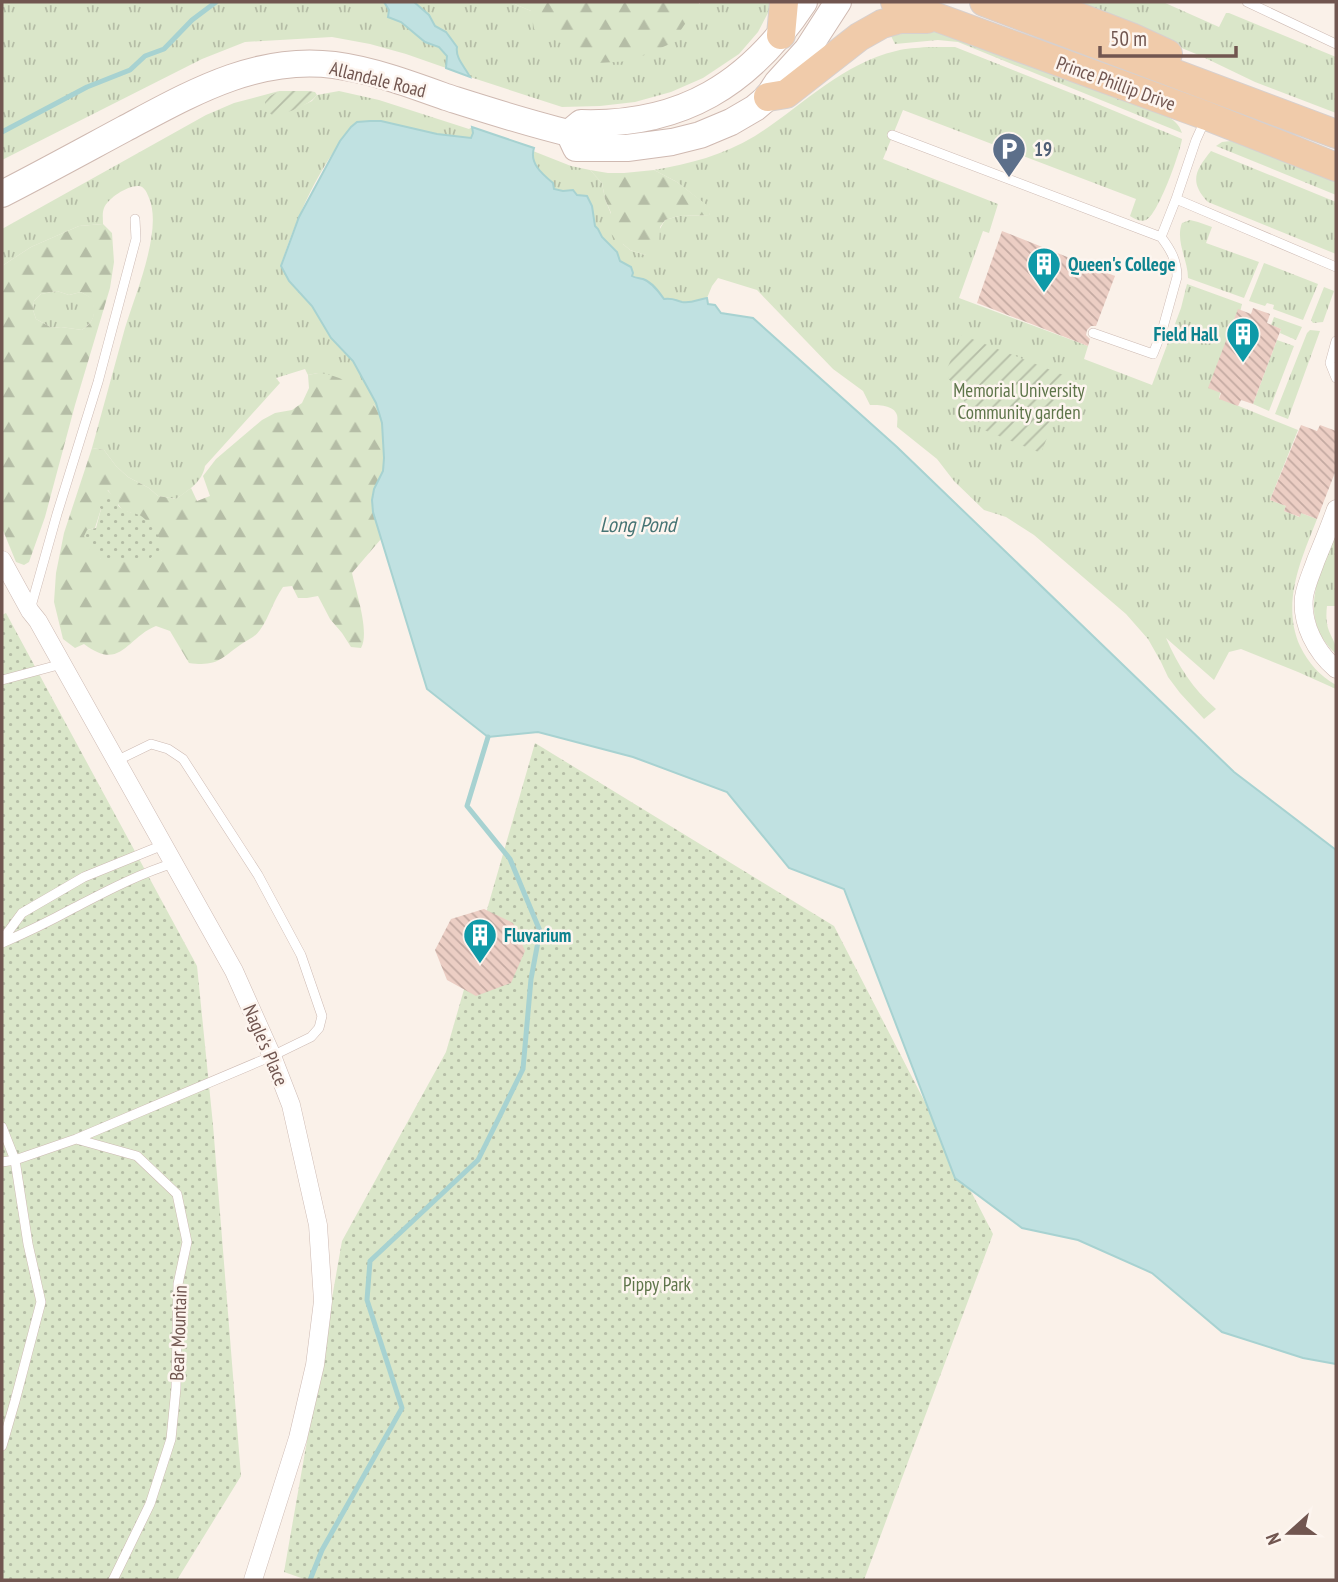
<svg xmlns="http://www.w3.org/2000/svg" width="1338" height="1582" viewBox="0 0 1338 1582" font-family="'PT Sans Narrow',sans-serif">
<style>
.grass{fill:url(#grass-tufts)}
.forest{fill:url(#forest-firs);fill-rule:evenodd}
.park{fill:url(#park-dots)}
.garden{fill:url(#garden-furrows)}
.water{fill:#c0e1e1;stroke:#a7d2d1;stroke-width:2}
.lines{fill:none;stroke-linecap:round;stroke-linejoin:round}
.stream{stroke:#a7d2d1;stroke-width:5}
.building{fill:url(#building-back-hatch)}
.service-casing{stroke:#cdbab3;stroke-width:10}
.minor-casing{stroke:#cdbab3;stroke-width:19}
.secondary-casing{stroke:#cfb9b1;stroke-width:28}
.primary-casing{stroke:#d7d0ce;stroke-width:30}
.service{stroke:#fff;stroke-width:9}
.minor{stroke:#fff;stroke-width:18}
.secondary{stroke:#fff;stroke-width:26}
.primary{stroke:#f0cbaa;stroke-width:28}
.labels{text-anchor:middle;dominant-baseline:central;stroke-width:5;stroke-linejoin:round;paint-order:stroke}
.street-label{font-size:19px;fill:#715650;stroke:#fdf5ef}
.service-label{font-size:19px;font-weight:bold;fill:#4e5e75;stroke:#fdf5ef;text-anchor:start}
.culture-label{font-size:19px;font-weight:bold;fill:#0d838f;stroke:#fdf5ef;text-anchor:start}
.park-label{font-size:19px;fill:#5e754a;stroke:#fdf5ef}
.water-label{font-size:21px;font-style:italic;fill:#467474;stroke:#fdf5ef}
</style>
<defs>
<pattern id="grass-tufts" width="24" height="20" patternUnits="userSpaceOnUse" patternTransform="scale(1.75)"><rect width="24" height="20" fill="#dae6c9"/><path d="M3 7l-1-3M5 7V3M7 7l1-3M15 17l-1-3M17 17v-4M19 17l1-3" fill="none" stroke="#b5bda6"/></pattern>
<pattern id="forest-firs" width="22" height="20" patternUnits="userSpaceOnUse" patternTransform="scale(1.75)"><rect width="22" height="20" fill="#dae6c9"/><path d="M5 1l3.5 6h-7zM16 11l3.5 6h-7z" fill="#b5bda6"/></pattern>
<pattern id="park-dots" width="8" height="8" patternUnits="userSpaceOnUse" patternTransform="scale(1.75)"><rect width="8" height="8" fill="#dae6c9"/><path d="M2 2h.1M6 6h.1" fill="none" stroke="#b5bda6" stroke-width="1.8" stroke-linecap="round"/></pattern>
<pattern id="garden-furrows" width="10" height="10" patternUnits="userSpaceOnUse" patternTransform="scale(1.75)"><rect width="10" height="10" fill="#dae6c9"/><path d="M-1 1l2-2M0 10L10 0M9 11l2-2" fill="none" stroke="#b5bda6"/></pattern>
<pattern id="building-back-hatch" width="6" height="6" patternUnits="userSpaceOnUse" patternTransform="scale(1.75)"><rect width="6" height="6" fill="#eccec4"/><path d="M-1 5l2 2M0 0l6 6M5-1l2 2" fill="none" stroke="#c4aaa2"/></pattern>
</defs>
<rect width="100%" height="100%" fill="#faf1e9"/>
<path class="grass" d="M2 2H384L389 10 388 17 401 22 425 42 439 47 448 56 446 68 406 54 370 44 332 37 245 42 202 59 2 160Z
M414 2H510L531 11 700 4V2H769V11L758 32 739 54 703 78 671 92 635 102 600 106 562 107 470 77C465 67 455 58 457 47L446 32 435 26 429 15Z
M1070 2H1163L1219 27 1226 13H1229L1336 57V113L1255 82 1201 56Z
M928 31 943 33 998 52 1166 116C1174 120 1179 124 1182 133L958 42 938 40 895 44 891 36 912 32Z
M927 47H955L1076 95 1182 139C1180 153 1158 215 1146 220 1140 222 1135 219 1130 216L1136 199 903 110 883 159 998 204 989 233 983 231 959 298 1088 346 1084 359 1152 385 1181 308 1187 284 1242 304 1219 398 1298 430 1270 500 1286 506 1284 511 1299 517 1301 513 1317 519C1301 560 1281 603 1300 646 1309 664 1319 675 1336 685V689L1298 672 1241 649 1229 652 1214 680 1166 638C1178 666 1193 689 1216 709L1204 719 1180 693 1168 677 1161 662 1148 639 1126 614 1034 535 1006 517 984 510 954 481 937 459 897 427C897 423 898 419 897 415 894 405 878 405 870 405L863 391 833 369 757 290 718 278 712 286 707 298C699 299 691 304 682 302 674 300 674 298 664 299L660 293 632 276 631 267 620 261 617 251 602 237 598 229 595 226V220L573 190 563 191 554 189 553 183C543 175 532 165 533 151L571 166 590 170 602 183 605 199 623 244 630 250 645 255 665 220 679 216 709 215 711 209 677 182 654 170C690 164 723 155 755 136 801 107 841 64 896 51 906 48 917 48 927 47Z
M279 91 270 96 293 110 312 101 317 95 339 91 379 100 469 129 472 127 473 133 471 138 437 134 381 121 357 122C321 161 297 216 281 265L289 281 312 306 331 338 353 361 376 403 382 423 374 405 318 373 308 375 305 369 276 378 280 383 205 466C202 482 189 490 176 499L158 496 149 488 128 477 116 466 104 450 92 448C103 408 114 368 125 328 135 295 163 230 149 198 147 193 145 187 139 186 128 185 108 198 104 208 102 213 103 219 103 224L79 226 31 247 2 266V229L206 115 234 103Z
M1231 141 1336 181V195L1216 146 1222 142Z
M1211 151 1336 202V254L1208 202C1189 182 1195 171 1211 151Z
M1190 220 1198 222 1212 227 1206 243 1259 262 1244 298 1188 278C1188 260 1175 241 1182 223Z
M1264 263 1318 284 1303 320 1273 309 1274 305 1267 303 1265 306 1249 301Z
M1324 287 1334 291 1323 322 1313 323 1311 320Z
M57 291 69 295 81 292 93 299C95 314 96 320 82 330L61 327 52 328 36 319 33 310 34 301 41 294Z
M1274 317 1302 327 1296 340 1280 333 1281 329 1271 325Z
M1310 330 1320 331 1288 419 1275 414 1307 333Z
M1277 340 1294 346 1269 411 1253 404Z
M1334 538 1336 540V606H1327C1326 615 1326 623 1329 631 1333 641 1336 642 1336 654 1308 628 1311 602 1321 568 1325 558 1327 547 1334 538Z"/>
<path class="forest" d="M510 2H700L672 43 631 61 598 63 534 29 531 11Z
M590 170 608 173H624L654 170 677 182 712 209 709 215 679 216 665 220 660 227 659 247 649 251 645 255 630 250 623 244 617 242 611 233V213L605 199 602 183Z
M103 224 112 233 114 262 110 288 75 405 45 517 29 562 24 565 16 562 2 528V266L31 247 79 226ZM57 291 69 295 81 292 92 299C95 314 95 321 82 330L61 327 52 328 36 319 33 310 34 301 41 294Z
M318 373C345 375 375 395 382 423 383 430 383 438 383 445 384 453 385 463 383 472 379 482 372 490 372 502 372 514 378 527 381 539L352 573C356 592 370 632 361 648L351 647 342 633 330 619 318 596 307 598H298L292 586 283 587C273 601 269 618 260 630 255 637 249 639 243 643 221 658 218 667 189 663L170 631 156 626C126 638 121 672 84 644L75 648 63 639 54 602 56 573 64 533 92 448 104 450 116 466 128 477 149 488 158 496 176 499 191 488 197 501 210 496 203 476 216 459 262 420 275 413 292 410 302 403 309 388 308 375ZM108 490 123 511C143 513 160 531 162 550L152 555 150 559H101L87 530 95 528 101 509 98 505Z"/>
<path class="park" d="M107 490 119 501 118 505C124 513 131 511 139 515 148 519 164 539 162 550 161 552 160 553 158 555H153L150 559H101L90 550 84 536 87 530 96 528 101 509 97 505Z
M6 613 197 966 213 1125 241 1476 177 1580H2V615Z
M535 743 834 926 993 1234 864 1580H307L284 1572 342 1241 446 1052Z"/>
<path class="garden" d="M279 91H308L315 92 317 95C307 107 289 112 274 116 267 112 265 109 265 102L270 96Z
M962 335 1071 378 1041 453 984 430 945 373Z"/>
<path class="water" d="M384 2H414L429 15 435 26 446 32 457 47C455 58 465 67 470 77L446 68 447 56 439 47 425 42 401 22 388 17 389 10Z
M370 121H381L437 134 471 138 473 133 472 127 534 148C529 163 542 174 553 183L554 189 563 191 573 190 577 195 587 196 592 206 595 226 598 229 602 237 617 252 620 261 631 267 633 273 632 276C635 278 639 278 643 279 652 282 659 292 664 299 674 298 674 300 682 302 691 304 699 299 707 298L708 304 715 305 721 313 753 318 897 447 1234 772 1336 850V1364L1303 1358 1222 1332 1152 1273 1078 1240 1022 1228 955 1178 844 889 789 868 727 792 633 757 538 732 488 737 427 689 373 512 372 500 374 489 383 471 384 458 382 423 376 403 353 361 331 338 312 306 289 281 281 266 299 217 340 141 351 127 357 122Z"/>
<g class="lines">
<path class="stream" d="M2 132 87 87 130 70 145 56 164 49 192 20 216 2
M310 1580 322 1550 402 1408 367 1300 370 1261 478 1160 523 1069 531 979 540 931 510 859 467 806 488 737"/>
</g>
<path class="building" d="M1002 231 1115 276 1096 326H1091L1087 330 1086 335 1090 339 1088 346 977 303Z
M1253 308 1270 314 1267 323 1281 329 1253 404 1241 400 1238 406 1219 399 1221 393 1208 388 1238 309 1251 314Z
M1301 425 1317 431 1320 425 1336 431V470L1317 519 1301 513 1300 517 1284 511 1286 506 1270 500Z
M484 909 513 923 525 951 511 983 476 996 447 980 435 950 451 919Z"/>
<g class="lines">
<g class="service-casing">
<path id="service" d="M1247 2 1336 44
M1206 118 1196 140 1176 199 1336 267
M892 135 1161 237
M1093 333 1153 354 1162 331 1177 277C1177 261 1171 250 1161 237L1176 199
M1336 341 1330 363 1336 378
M30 610 57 514 98 382 136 239 135 219
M2 680 62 664
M2 940 22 913 84 877 163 845
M2 943C25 933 48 922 70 910 103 893 138 874 174 863
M2 1127 15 1160 28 1244 41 1302 15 1401 2 1446
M76 1139 137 1156 177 1194 187 1242 178 1284 176 1388 171 1439 150 1504 113 1580
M2 1162 15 1160 76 1139 272 1056 311 1037 319 1028 322 1016 301 955 258 875 183 759 168 749 151 744 116 761"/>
</g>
<g class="minor-casing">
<path id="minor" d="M1336 509C1330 526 1323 543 1316 560 1312 572 1306 584 1304 597 1301 624 1316 652 1336 669
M2 560 30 611 38 621 234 971 272 1056 291 1105 318 1225 323 1301 315 1365 298 1438 253 1580"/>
</g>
<g class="secondary-casing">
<path id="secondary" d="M569 133 581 123C682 126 750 84 804 2
M2 194C43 173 83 151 124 129 190 94 256 55 334 65 372 70 410 84 446 97 487 110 527 123 569 133L576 148H627L672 142 700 135 731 122 755 108 768 97 777 83 807 50 838 2"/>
</g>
<g class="primary-casing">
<path id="primary" d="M895 2 1207 116 1336 167
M984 2 1336 134
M1040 2 1131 37 1168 54
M781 35 784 2
M768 97 786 94 859 37 882 24 900 19H927"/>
</g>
<use href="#service" class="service"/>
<use href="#minor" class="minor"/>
<use href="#secondary" class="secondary"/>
<use href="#primary" class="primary"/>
</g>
<defs>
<g id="parking-pin" transform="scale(1.75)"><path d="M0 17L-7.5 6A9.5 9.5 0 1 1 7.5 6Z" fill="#5c6f8a" stroke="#fdf5ef"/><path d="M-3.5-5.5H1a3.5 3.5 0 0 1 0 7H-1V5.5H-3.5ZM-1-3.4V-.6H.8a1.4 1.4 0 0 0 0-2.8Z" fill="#fff"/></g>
<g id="building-pin" transform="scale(1.75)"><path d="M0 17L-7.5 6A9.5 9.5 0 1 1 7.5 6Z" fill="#0f9aa8" stroke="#fdf5ef"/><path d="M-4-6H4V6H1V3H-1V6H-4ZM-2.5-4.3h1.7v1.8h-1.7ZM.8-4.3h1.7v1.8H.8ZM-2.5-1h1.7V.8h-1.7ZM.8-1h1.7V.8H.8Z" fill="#fff"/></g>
</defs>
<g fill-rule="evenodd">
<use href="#parking-pin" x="1009" y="149"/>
<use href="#building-pin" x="1044" y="264"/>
<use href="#building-pin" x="1243" y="334"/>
<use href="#building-pin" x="480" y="935"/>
</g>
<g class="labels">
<g class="street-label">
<text transform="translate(378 79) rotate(14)">Allandale Road</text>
<text transform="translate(1116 83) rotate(20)">Prince Phillip Drive</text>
<text transform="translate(266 1045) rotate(67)">Nagle's Place</text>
<text transform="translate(178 1333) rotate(-88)">Bear Mountain</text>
</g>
<g class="service-label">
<text x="1034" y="149">19</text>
</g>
<g class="culture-label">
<text x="1068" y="264">Queen's College</text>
<text x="1218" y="334" text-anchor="end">Field Hall</text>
<text x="504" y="935">Fluvarium</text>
</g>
<g class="park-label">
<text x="1019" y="390">Memorial University<tspan x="1019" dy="22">Community garden</tspan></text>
<text x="657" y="1284">Pippy Park</text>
</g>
<g class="water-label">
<text x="638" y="524">Long Pond</text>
</g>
</g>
<rect width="1338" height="1582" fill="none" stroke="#715650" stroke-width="7"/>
<g transform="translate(1289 1533) rotate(249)" stroke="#fdf5ef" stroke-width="5" paint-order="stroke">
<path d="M0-5L12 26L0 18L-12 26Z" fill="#715650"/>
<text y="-10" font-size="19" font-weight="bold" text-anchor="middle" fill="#715650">N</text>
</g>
<path d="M1100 46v10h136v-10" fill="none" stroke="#715650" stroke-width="3.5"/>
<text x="1110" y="46" font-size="21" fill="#715650" stroke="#fdf5ef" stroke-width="5" paint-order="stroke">50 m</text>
</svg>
